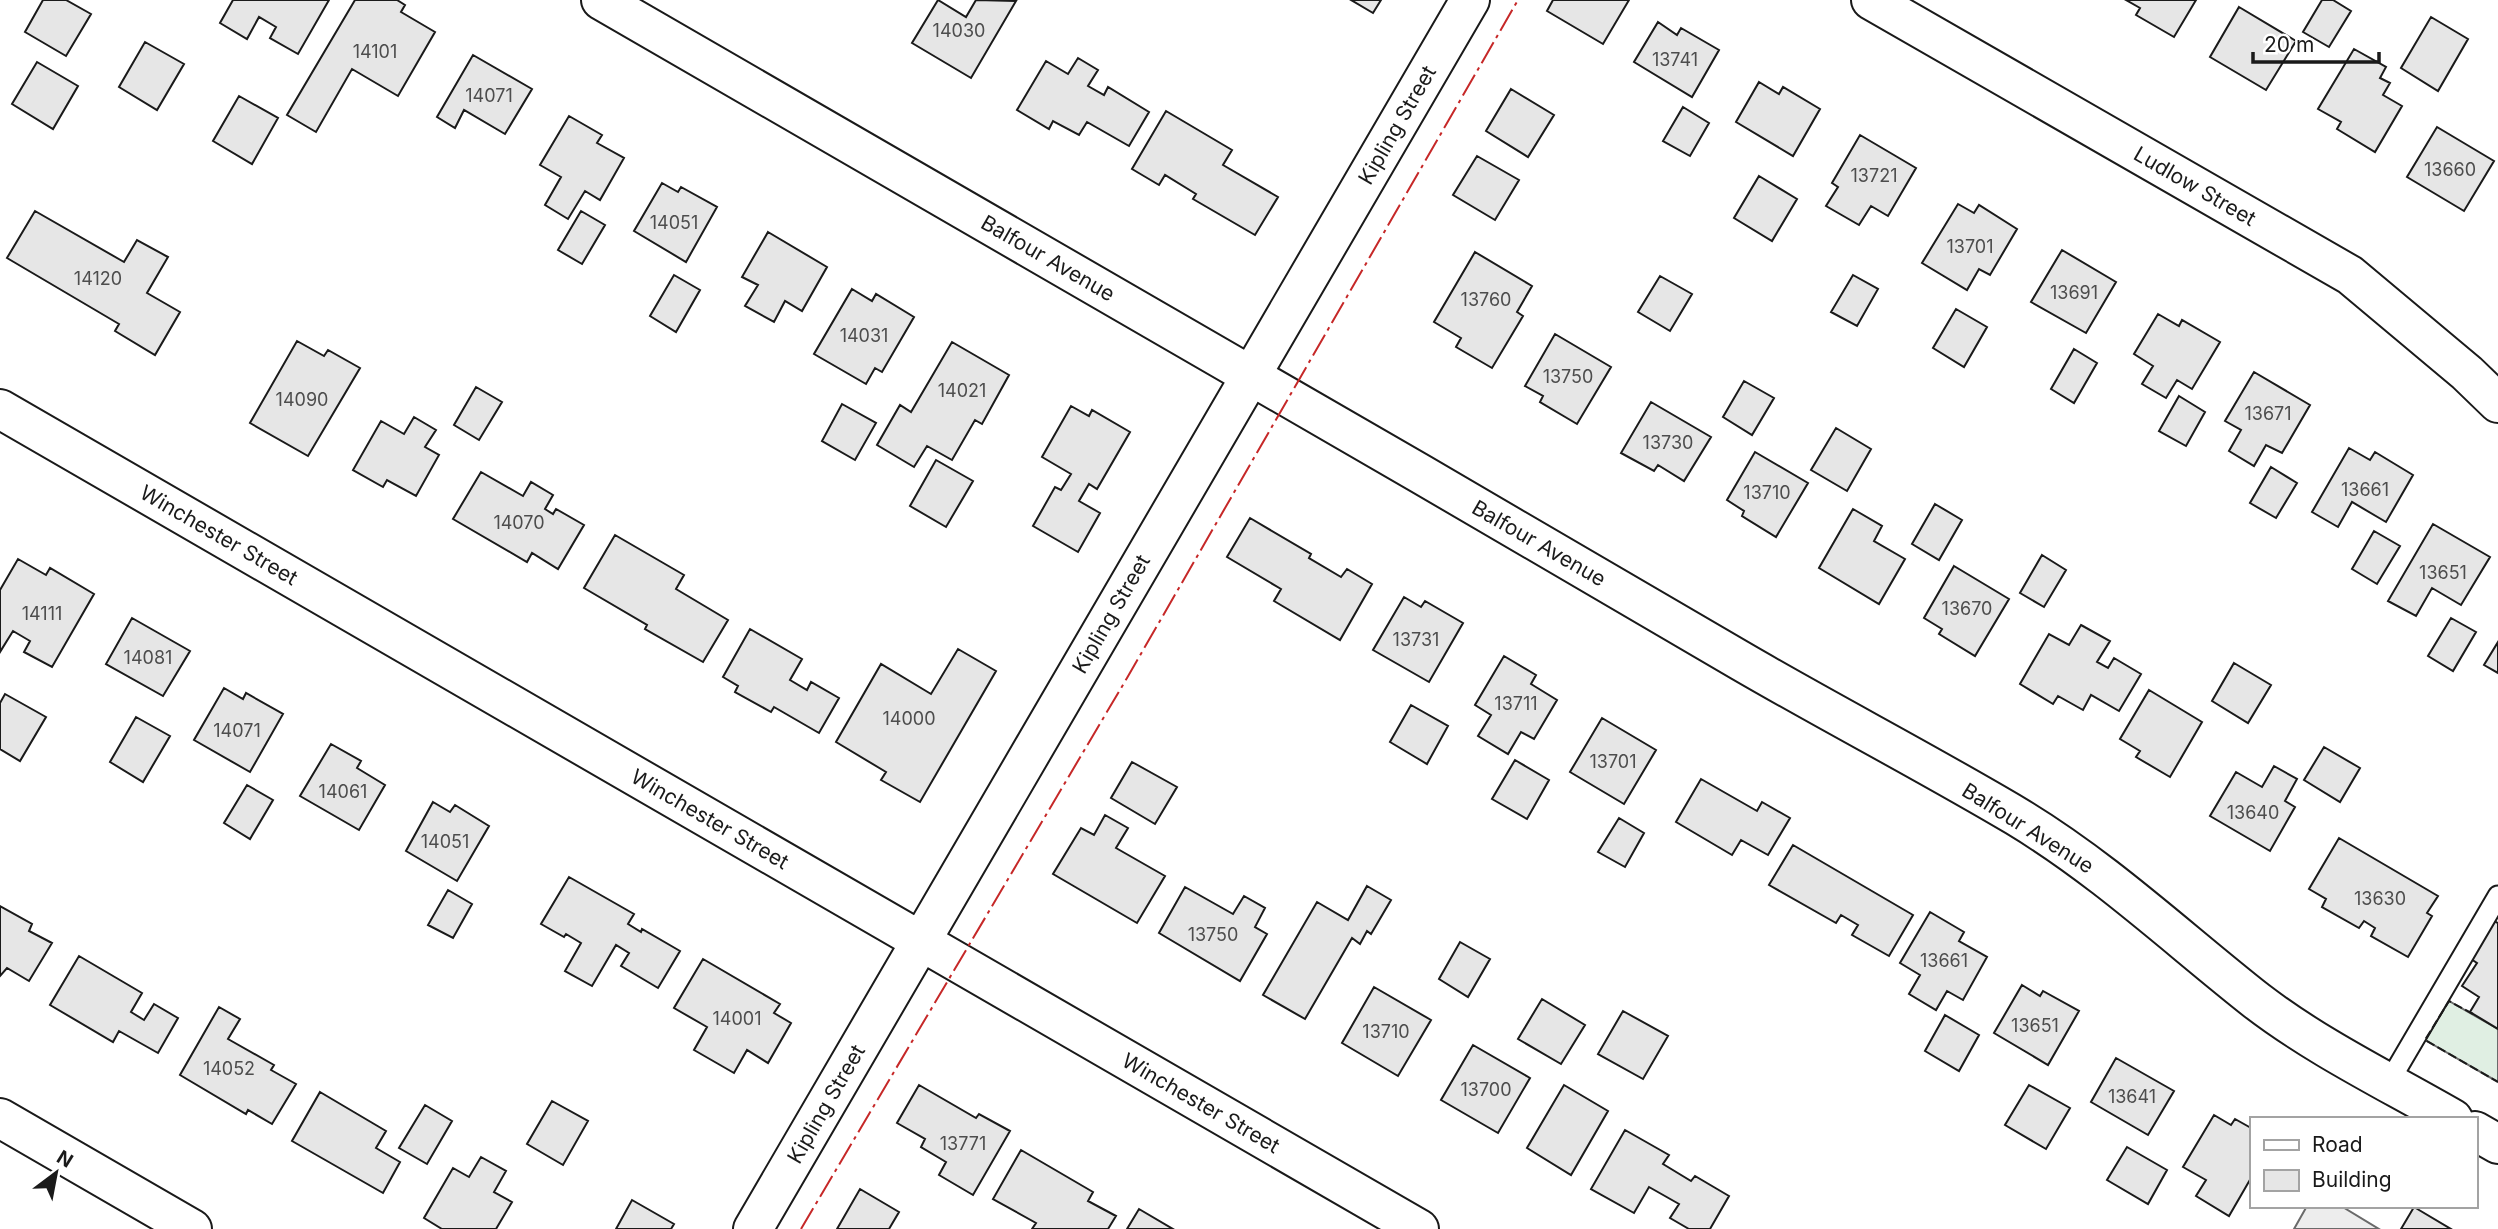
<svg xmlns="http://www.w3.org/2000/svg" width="2498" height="1229" viewBox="0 0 2498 1229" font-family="Inter,sans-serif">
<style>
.green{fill:#e0efe3;stroke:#6a6a6a;stroke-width:2}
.parking{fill:#ededed;stroke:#6a6a6a;stroke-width:2}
.building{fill:#e6e6e6;stroke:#1a1a1a;stroke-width:2}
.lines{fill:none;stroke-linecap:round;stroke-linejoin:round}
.lane-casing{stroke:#1a1a1a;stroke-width:23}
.street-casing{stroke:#1a1a1a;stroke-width:42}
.lane{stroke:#fff;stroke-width:19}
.street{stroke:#fff;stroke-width:38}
.fence{stroke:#1a1a1a;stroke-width:2;stroke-dasharray:9 3.5;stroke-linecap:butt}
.power{stroke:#c62828;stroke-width:2;stroke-dasharray:24 5 3.5 5;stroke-linecap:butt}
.labels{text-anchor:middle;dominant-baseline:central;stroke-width:5;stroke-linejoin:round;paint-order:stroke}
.number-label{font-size:18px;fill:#4d4d4d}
.street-label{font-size:21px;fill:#1a1a1a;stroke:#fff}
</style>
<rect width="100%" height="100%" fill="#fff"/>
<path class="green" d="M2449 1001 2498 1029V1082L2425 1040Z"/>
<path class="parking" d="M2307 1206H2341L2379 1229H2294Z"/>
<path class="building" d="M43 0H66L91 14 66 56 25 32Z
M233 0H329L298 54 270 38 276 27 259 17 247 39 220 23Z
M355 0H397L405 5 401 12 435 32 398 96 352 69 316 132 287 115Z
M938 0 966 17 976 0 1016 1 971 78 912 43Z
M1351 0H1381L1373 13Z
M1553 0H1629L1603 44 1547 11Z
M2126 0H2196L2174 37 2136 15 2140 8Z
M2322 0H2333L2351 11 2329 47 2303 32Z
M2239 7 2296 41 2266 90 2210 57Z
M2431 17 2468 39 2438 91 2401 68Z
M1658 22 1677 35 1681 28 1719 50 1692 97 1634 62Z
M145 42 184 64 157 110 119 87Z
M2354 49 2386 67 2380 78 2390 83 2383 95 2402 106 2375 152 2337 129 2341 122 2318 109Z
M473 55 532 89 505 134 464 110 455 128 437 117Z
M1078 58 1098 70 1088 86 1104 95 1108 87 1149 112 1129 146 1087 122 1079 135 1053 121 1049 129 1017 110 1046 61 1068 74Z
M37 62 78 86 53 129 12 104Z
M1759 82 1779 94 1783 87 1820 109 1793 156 1736 122Z
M1511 89 1554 115 1528 157 1486 131Z
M239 96 278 118 252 164 213 141Z
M1683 107 1709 123 1690 156 1663 141Z
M1166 111 1232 150 1223 165 1278 197 1255 235 1193 199 1196 194 1165 175 1159 185 1132 169Z
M569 116 602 135 597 143 624 158 600 200 585 191 568 219 545 205 561 177 540 165Z
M2437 127 2494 161 2464 211 2407 177Z
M1860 135 1916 168 1888 216 1871 206 1859 225 1826 206 1838 187 1832 183Z
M1477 156 1519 180 1495 220 1453 195Z
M1759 176 1797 199 1772 241 1734 218Z
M662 183 678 192 681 187 717 207 686 262 634 231Z
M1958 204 1974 213 1979 205 2017 229 1990 275 1979 269 1967 290 1922 263Z
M35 211 124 262 137 240 168 257 147 293 180 312 155 355 115 331 119 324 7 258Z
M581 211 605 225 582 264 558 250Z
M768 232 827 267 802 311 785 301 774 322 745 306 758 285 742 277Z
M2062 250 2116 282 2086 333 2031 302Z
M1475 252 1532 286 1517 312 1523 316 1492 368 1456 347 1461 338 1434 322Z
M674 275 700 290 676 332 650 316Z
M1853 275 1878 289 1857 326 1831 312Z
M1660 276 1692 294 1670 331 1638 312Z
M852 289 872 301 876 294 914 317 882 372 875 368 866 384 814 354Z
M1956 309 1987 327 1964 367 1933 348Z
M2158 314 2179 326 2182 320 2220 342 2192 389 2177 380 2166 398 2142 384 2153 366 2134 354Z
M1555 334 1611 367 1577 424 1540 402 1543 396 1525 386Z
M297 341 324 356 328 350 360 368 308 456 250 423Z
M952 342 1009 375 982 424 975 420 952 460 927 446 914 467 877 445 900 405 911 412Z
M2074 349 2097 363 2074 403 2051 389Z
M2254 372 2310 405 2282 453 2266 445 2254 466 2229 451 2241 430 2225 421Z
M1744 381 1774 398 1752 435 1723 417Z
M476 387 502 402 479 440 454 425Z
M2179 396 2205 412 2186 446 2159 431Z
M1651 402 1711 437 1684 481 1658 465 1654 471 1621 453Z
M842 404 876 423 855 460 822 441Z
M1071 406 1089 416 1092 410 1130 432 1097 489 1089 484 1079 501 1100 513 1078 552 1033 526 1055 487 1061 490 1071 474 1042 457Z
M414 417 436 430 425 447 439 455 416 496 387 480 383 487 353 470 381 421 404 434Z
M1836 428 1871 449 1847 491 1811 470Z
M2349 448 2370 460 2375 452 2413 475 2386 522 2352 502 2338 527 2312 512Z
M1755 452 1808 483 1776 537 1742 516 1744 511 1727 500Z
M936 460 973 481 946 527 910 506Z
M2271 467 2297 483 2276 518 2250 503Z
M481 472 523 496 531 482 553 495 545 509 553 514 556 509 584 525 558 569 532 553 527 562 453 519Z
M1935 504 1962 520 1939 560 1912 544Z
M1853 509 1882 526 1874 541 1905 559 1879 604 1819 568Z
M1250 518 1311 554 1309 558 1341 577 1347 569 1372 584 1340 640 1274 601 1281 589 1227 557Z
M2433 524 2490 557 2461 605 2432 588 2416 616 2388 601Z
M2374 531 2400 546 2377 584 2352 569Z
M615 535 684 575 676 589 728 620 703 662 645 629 647 625 584 588Z
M2042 555 2066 570 2044 607 2020 593Z
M18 559 46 575 50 568 94 594 52 667 24 652 30 641 13 631 0 652V590Z
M1954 566 2009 599 1975 656 1939 634 1942 629 1924 618Z
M1404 597 1421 607 1425 601 1463 623 1429 682 1373 650Z
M132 618 190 651 163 696 106 664Z
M2451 618 2476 632 2453 671 2428 656Z
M2081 625 2110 641 2097 662 2108 668 2114 658 2141 674 2119 711 2091 695 2083 710 2058 696 2053 704 2020 684 2049 634 2069 645Z
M750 629 802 659 790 680 807 690 811 682 839 698 819 733 774 707 771 712 735 692 738 686 723 677Z
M2498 642V673L2484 665Z
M958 649 996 671 920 802 881 780 886 772 836 742 881 664 931 694Z
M1504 656 1536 675 1531 684 1557 700 1534 739 1521 732 1508 754 1478 736 1491 715 1475 705Z
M2234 663 2271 685 2248 723 2212 701Z
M224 688 243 699 246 693 283 714 250 772 194 740Z
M2149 690 2202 722 2170 777 2136 757 2140 751 2120 739Z
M5 694 46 717 20 761 0 749V703Z
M1411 705 1448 726 1427 764 1390 742Z
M136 717 170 736 143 782 110 762Z
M1602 718 1656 750 1624 804 1570 772Z
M331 744 361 761 357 768 385 785 359 830 300 796Z
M2324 747 2360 768 2340 802 2304 780Z
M1515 760 1549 780 1527 819 1492 799Z
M1132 762 1177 787 1155 824 1111 798Z
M2274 766 2297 779 2285 801 2295 807 2270 851 2210 816 2236 772 2262 787Z
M1701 779 1757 811 1762 802 1790 818 1768 855 1741 840 1732 855 1676 822Z
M247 785 273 800 250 839 224 823Z
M433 802 450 812 455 805 489 826 457 881 406 851Z
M1105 815 1128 828 1116 848 1165 876 1137 923 1053 874 1081 828 1094 835Z
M1619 818 1644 833 1625 867 1598 852Z
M2339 838 2438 896 2427 913 2432 916 2408 957 2371 936 2375 928 2364 921 2359 928 2322 907 2326 899 2309 889Z
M1793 845 1913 915 1889 956 1852 935 1858 925 1841 915 1836 923 1769 885Z
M569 877 634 914 628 924 641 932 642 929 680 951 658 988 621 966 629 953 616 945 592 986 565 971 581 943 566 934 564 937 541 924Z
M1367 886 1391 900 1371 934 1367 931 1360 944 1352 938 1305 1019 1263 995 1317 902 1348 920Z
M1185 887 1233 914 1244 896 1265 908 1255 927 1267 934 1240 981 1159 933Z
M448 890 472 904 453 938 428 925Z
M0 906 32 924 29 931 52 943 29 981 7 968 0 976Z
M1930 912 1964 932 1959 941 1987 957 1963 1000 1947 991 1936 1010 1909 994 1920 975 1900 963Z
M2492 920 2498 923V1029L2470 1012 2479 997 2462 986 2477 963 2468 957Z
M1460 942 1490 959 1468 997 1439 979Z
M79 956 142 993 131 1012 144 1020 154 1004 178 1018 158 1053 119 1031 113 1042 50 1005Z
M703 959 780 1004 774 1013 791 1023 768 1063 747 1050 734 1073 694 1050 707 1027 674 1008Z
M2022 985 2040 996 2043 991 2079 1011 2048 1065 1994 1033Z
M1374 987 1431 1020 1398 1076 1342 1043Z
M1542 999 1585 1025 1561 1064 1518 1039Z
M219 1007 240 1019 228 1039 274 1065 271 1070 296 1084 272 1124 248 1110 246 1114 180 1075Z
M1623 1011 1668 1036 1643 1079 1598 1054Z
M1945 1015 1979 1035 1959 1071 1925 1051Z
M1473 1045 1530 1078 1498 1133 1441 1100Z
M2116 1058 2174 1091 2148 1135 2091 1102Z
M919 1085 976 1118 979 1114 1010 1131 973 1195 939 1175 946 1162 921 1147 925 1139 897 1123Z
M1564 1085 1608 1111 1571 1175 1527 1148Z
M2029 1085 2070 1108 2046 1149 2005 1125Z
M320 1092 386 1131 376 1148 400 1162 383 1193 292 1141Z
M552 1101 588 1121 563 1165 527 1144Z
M425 1105 452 1121 427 1164 399 1148Z
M2214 1115 2231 1125 2235 1119 2251 1128V1178L2229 1216 2196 1196 2206 1180 2183 1167Z
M1625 1130 1669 1155 1663 1164 1691 1181 1695 1176 1729 1196 1710 1229H1689L1670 1218 1679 1204 1649 1187 1634 1213 1591 1189Z
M2127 1147 2167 1170 2148 1204 2107 1180Z
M1021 1150 1093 1192 1088 1201 1116 1216 1108 1229H1032L1036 1223 993 1199Z
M481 1157 506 1171 494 1192 512 1202 496 1229H442L424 1218 453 1168 469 1177Z
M860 1189 899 1212 889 1229H837Z
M632 1200 674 1224 671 1229H616Z
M2414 1207 2451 1229H2401Z
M1139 1209 1173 1229H1127Z"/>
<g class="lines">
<g class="lane-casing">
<path id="lane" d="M2389 1082 2498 896"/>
</g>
<g class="street-casing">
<path id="street" d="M601 0C982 219 1362 439 1741 661 1832 714 1925 762 2016 816 2104 869 2177 938 2257 1001 2317 1047 2387 1081 2453 1119
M1871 0 2350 275 2467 373 2498 403
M0 409 1419 1229
M0 1118 192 1229
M2475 1131 2498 1144
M753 1229 1470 0"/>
</g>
<use href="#lane" class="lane"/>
<use href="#street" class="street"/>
<path class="fence" d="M2473 1014 2449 1001 2425 1040 2498 1082"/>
<path class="power" d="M801 1229 1127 678 1518 0"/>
</g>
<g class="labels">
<g class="number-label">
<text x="959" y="30">14030</text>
<text x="375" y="51">14101</text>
<text x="1675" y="59">13741</text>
<text x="489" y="95">14071</text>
<text x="2450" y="169">13660</text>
<text x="1874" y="175">13721</text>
<text x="674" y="222">14051</text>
<text x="1970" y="246">13701</text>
<text x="98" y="278">14120</text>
<text x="2074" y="292">13691</text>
<text x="1486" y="299">13760</text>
<text x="864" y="335">14031</text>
<text x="1568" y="376">13750</text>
<text x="962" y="390">14021</text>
<text x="302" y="399">14090</text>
<text x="2268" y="413">13671</text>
<text x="1668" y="442">13730</text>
<text x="2365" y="489">13661</text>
<text x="1767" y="492">13710</text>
<text x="519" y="522">14070</text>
<text x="2443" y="572">13651</text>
<text x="1967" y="608">13670</text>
<text x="42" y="613">14111</text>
<text x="1416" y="639">13731</text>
<text x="148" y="657">14081</text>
<text x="1516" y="703">13711</text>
<text x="909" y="718">14000</text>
<text x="237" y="730">14071</text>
<text x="1613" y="761">13701</text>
<text x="343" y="791">14061</text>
<text x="2253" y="812">13640</text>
<text x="445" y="841">14051</text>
<text x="2380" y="898">13630</text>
<text x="1213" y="934">13750</text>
<text x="1944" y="960">13661</text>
<text x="737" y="1018">14001</text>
<text x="2035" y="1025">13651</text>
<text x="1386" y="1031">13710</text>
<text x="229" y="1068">14052</text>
<text x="1486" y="1089">13700</text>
<text x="2132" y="1096">13641</text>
<text x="963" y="1143">13771</text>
</g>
<g class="street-label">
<text transform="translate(1397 125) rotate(-60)">Kipling Street</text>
<text transform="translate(2195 186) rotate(30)">Ludlow Street</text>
<text transform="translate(1048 258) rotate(30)">Balfour Avenue</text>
<text transform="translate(219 535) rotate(30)">Winchester Street</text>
<text transform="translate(1539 543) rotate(30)">Balfour Avenue</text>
<text transform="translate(1111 614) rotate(-60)">Kipling Street</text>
<text transform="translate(710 819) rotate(30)">Winchester Street</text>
<text transform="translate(2028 828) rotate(32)">Balfour Avenue</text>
<text transform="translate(1201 1103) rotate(30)">Winchester Street</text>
<text transform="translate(826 1104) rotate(-60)">Kipling Street</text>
</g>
</g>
<rect x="2250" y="1117" width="228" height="91" fill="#ffffff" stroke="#a3a3a3" stroke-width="2"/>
<rect x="2264" y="1140" width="35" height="10" fill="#ffffff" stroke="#a3a3a3" stroke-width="2"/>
<text x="2312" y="1152" font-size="21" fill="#1a1a1a">Road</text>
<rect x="2264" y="1170" width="35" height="21" fill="#e6e6e6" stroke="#a3a3a3" stroke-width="2"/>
<text x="2312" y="1187" font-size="21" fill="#1a1a1a">Building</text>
<g transform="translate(56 1173) rotate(32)" stroke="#ffffff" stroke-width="5" paint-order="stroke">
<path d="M0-5L12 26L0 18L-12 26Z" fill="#1a1a1a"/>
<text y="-10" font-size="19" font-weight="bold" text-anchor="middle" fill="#1a1a1a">N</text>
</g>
<path d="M2253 52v10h126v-10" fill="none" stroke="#1a1a1a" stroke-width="3.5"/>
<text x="2264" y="52" font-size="21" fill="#1a1a1a" stroke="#ffffff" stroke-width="5" paint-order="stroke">20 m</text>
</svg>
